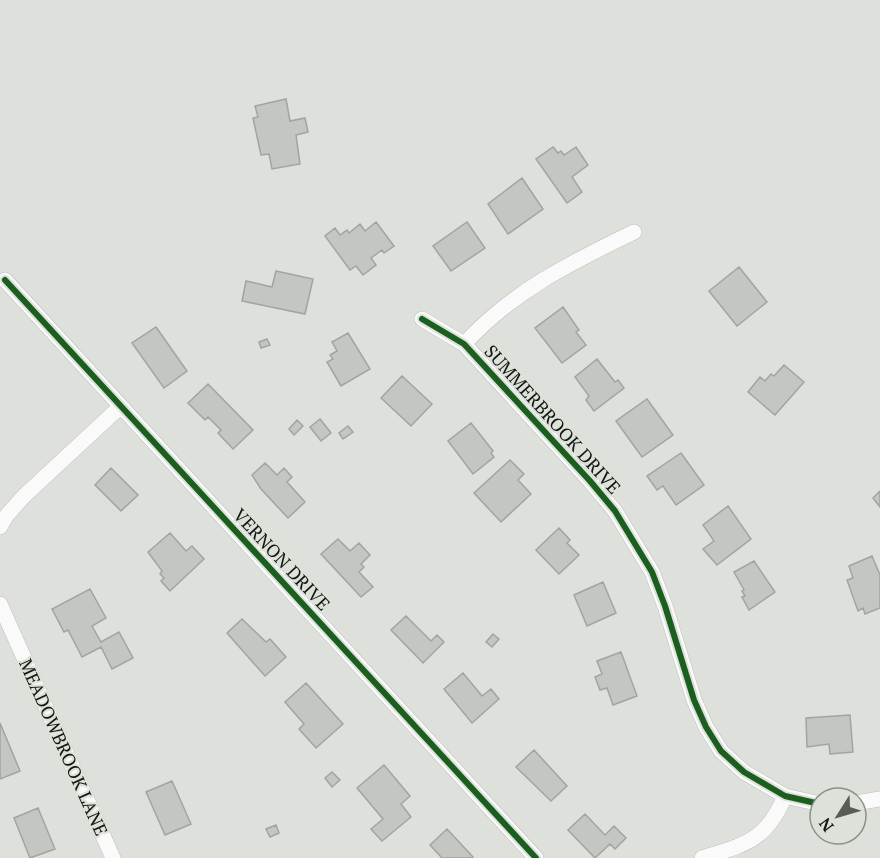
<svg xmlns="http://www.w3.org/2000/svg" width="880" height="858" viewBox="0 0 880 858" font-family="'PT Serif',serif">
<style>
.building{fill:#c4c6c2;stroke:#a2a4a0;stroke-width:1.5}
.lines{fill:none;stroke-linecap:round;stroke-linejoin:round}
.street-casing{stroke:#bcbeba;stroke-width:16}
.street{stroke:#fafafa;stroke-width:15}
.cycleway-casing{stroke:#dce2d9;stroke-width:10}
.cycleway{stroke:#1b5e20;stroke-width:6}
.labels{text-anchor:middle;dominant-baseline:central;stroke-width:4.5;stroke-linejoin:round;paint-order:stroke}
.street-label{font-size:18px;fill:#121411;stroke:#dce2d9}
</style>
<rect width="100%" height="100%" fill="#dde0db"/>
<path class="building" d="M286 99 290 121 305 118 308 132 296 135 300 164 272 169 269 154 261 155 253 118 258 117 255 106Z
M553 147 558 153 561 151 564 155 576 147 588 165 572 177 582 192 567 203 536 159Z
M522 178 543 209 508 234 488 204Z
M376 222 394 246 384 253 382 250 371 258 376 265 363 275 356 266 350 270 325 236 335 228 340 235 347 230 349 233 360 224 365 231Z
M467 222 485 248 451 271 433 246Z
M739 267 767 302 737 326 709 291Z
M276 271 313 279 305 314 242 301 246 281 272 287Z
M563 307 579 330 576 332 586 345 562 363 535 328Z
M156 327 187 371 164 388 132 343Z
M348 333 370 369 341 386 327 362 333 359 330 355 337 351 332 342Z
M267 339 270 345 261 348 259 342Z
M597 359 615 382 618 380 624 388 594 411 586 400 589 396 575 377Z
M784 365 804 382 775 415 748 392 760 377 765 381 771 374 774 376Z
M402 376 432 404 411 426 381 398Z
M208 384 253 430 233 449 218 433 221 430 208 417 205 420 188 403Z
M647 399 673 435 642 457 616 421Z
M320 419 331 433 321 441 310 427Z
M297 420 303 426 294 435 289 429Z
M471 423 493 451 491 453 494 457 473 474 448 441Z
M348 426 353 432 343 439 339 433Z
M681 453 704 485 676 505 663 486 657 490 647 476Z
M510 460 524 474 518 480 531 494 501 522 474 493Z
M265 463 277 475 284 468 292 477 287 482 305 502 288 518 261 489 252 475Z
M111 468 138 495 121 511 95 485Z
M880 491V507L873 498Z
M728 506 751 539 717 565 703 549 714 541 703 525Z
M559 528 570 540 567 543 579 555 559 574 536 550Z
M170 533 186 551 192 546 204 559 170 591 161 581 164 578 160 574 162 571 148 552Z
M338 539 350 551 359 543 370 555 361 564 364 567 359 572 373 587 361 597 321 554Z
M872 556 880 575V608L865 614 863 608 858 611 847 580 853 578 849 566Z
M754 561 775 592 749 610 742 597 745 596 742 591 744 590 734 572Z
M603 582 616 613 587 626 574 595Z
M90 589 106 618 92 626 101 642 119 632 133 658 112 669 101 647 82 657 68 630 64 632 52 609Z
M406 616 431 641 437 635 444 642 423 663 391 630Z
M242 619 266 642 270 639 286 657 265 676 227 633Z
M493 634 499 639 492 647 486 642Z
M621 652 637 696 613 705 607 688 600 690 595 677 602 674 597 661Z
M463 673 482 696 491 689 499 699 472 723 444 689Z
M306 683 343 724 316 748 299 729 304 724 285 702Z
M850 715 853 752 830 754 829 744 807 747 806 718Z
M0 723 20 771 0 779Z
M534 750 567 786 551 801 516 767Z
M384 765 410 796 401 804 411 817 382 841 371 829 383 819 357 788Z
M332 772 340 780 332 787 325 778Z
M172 781 191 824 165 835 146 792Z
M38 808 55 849 30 858 14 818Z
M585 814 605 835 614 826 626 838 615 849 610 844 595 858 568 830Z
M276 825 279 833 270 837 266 829Z
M447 829 473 857 472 858H442L430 845Z"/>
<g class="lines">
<g class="street-casing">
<path id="street" d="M5 280 536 858
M422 319 464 344 590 481 615 511 652 572 665 606 694 700 706 727 721 751 744 772 785 796 820 804
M464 344C513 291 570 263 634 232
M0 527 7 515 24 496 121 406
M0 604 113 858
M856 803 880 799
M702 858C746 844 766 841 785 796"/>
</g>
<use href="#street" class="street"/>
<g class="cycleway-casing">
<path id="cycleway" d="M5 280 536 858
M422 319 464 344 590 481 615 511 652 572 665 606 694 700 706 727 721 751 744 772 785 796 820 804"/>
</g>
<use href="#cycleway" class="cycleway"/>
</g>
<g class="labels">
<g class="street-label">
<text transform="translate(553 419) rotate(48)">SUMMERBROOK DRIVE</text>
<text transform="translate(282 559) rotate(47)">VERNON DRIVE</text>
<text transform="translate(64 747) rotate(66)">MEADOWBROOK LANE</text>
</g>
</g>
<g transform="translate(838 816) rotate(233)"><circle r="28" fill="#dce2d9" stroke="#8b9089" stroke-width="1.5"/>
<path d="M0-4.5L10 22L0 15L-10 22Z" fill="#595b58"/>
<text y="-9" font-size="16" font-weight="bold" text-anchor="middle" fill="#121411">N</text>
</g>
</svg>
